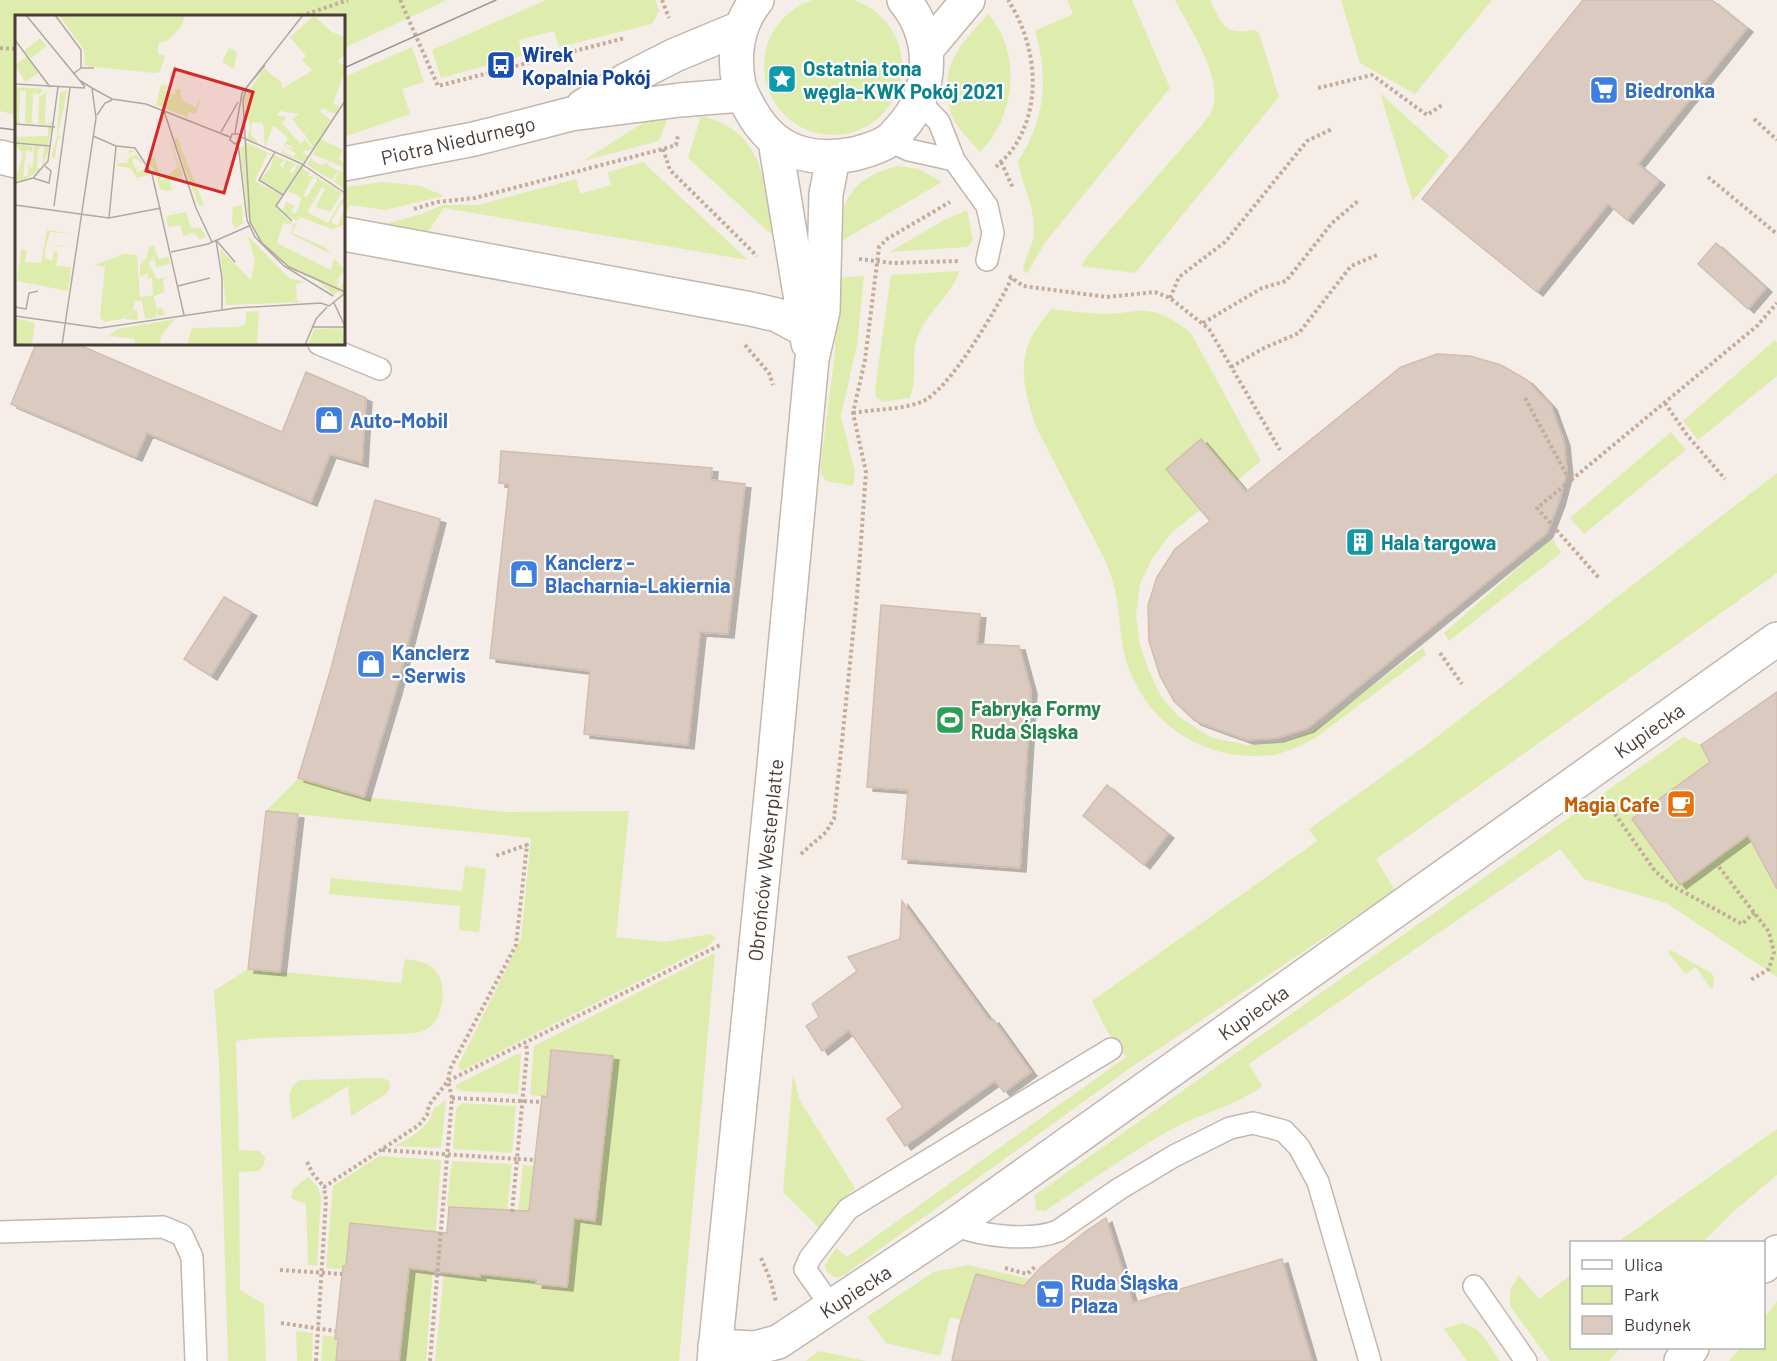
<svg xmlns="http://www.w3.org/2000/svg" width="1777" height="1361" viewBox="0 0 1777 1361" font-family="Barlow,sans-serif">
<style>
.green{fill:#deecae}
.building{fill:#dbcabf;stroke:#d3bdaf;stroke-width:1.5;filter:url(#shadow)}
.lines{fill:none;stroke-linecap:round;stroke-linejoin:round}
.service-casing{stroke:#c4b6ad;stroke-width:24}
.minor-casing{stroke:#c4b6ad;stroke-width:36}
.tertiary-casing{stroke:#c4b6ad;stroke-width:36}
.path{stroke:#c4ac9a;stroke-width:4;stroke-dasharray:3 3;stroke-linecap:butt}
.service{stroke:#fff;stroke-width:21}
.minor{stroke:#fff;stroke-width:33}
.tertiary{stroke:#fff;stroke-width:33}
.tram{stroke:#989898;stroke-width:1.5}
.labels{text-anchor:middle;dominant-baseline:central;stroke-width:4.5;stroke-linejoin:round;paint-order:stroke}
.transit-label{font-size:20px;font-weight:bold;fill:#164399;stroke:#fff;text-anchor:start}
.culture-label{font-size:20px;font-weight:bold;fill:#0d838f;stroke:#fff;text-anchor:start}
.shop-label{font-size:20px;font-weight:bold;fill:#366cbe;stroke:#fff;text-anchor:start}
.street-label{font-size:20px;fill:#493d36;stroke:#fff}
.leisure-label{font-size:20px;font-weight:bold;fill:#27864d;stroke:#fff;text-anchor:start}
.food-label{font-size:20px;font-weight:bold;fill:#c56008;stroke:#fff;text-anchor:end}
.inset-road{fill:none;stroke:#b0a7a1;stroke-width:1.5}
.view{fill:#d62828;fill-opacity:0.15;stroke:#d62828;stroke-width:3}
.inset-edge{fill:none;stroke:#493d36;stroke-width:3}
</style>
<defs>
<filter id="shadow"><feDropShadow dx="6" dy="4" stdDeviation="0" flood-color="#0004"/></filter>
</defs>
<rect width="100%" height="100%" fill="#f5eee8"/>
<path class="green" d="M764 66a69 69 0 1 1 138 0a69 69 0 1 1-138 0Z
M0 0H447L344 48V16H16V115L0 111Z
M546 0H655L659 11 652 24 559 47 554 31 519 40 522 56 441 78 432 50Z
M1067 0H1132L1170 88 1044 244 1027 274 1023 270C1024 259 1031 250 1033 239 1038 211 1022 187 1018 161 1045 121 1049 76 1035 31L1073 14Z
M1175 0H1210C1223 26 1223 35 1256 30L1260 36 1279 97 1135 273 1081 266 1087 256 1203 124C1206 119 1211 114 1213 108 1222 75 1190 29 1175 0Z
M1341 0H1492L1415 94 1360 63Z
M988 14C1022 52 1016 117 980 152 971 142 961 132 954 120 950 113 949 106 948 98 942 61 965 40 988 14Z
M412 47 424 82 402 89 410 114 344 137V77Z
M1380 93 1449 156 1413 201Z
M670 112 659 141 583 161 649 119Z
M701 116C743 125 762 155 766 196L769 195 774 237 688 158Z
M643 162 748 260 444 208 427 233 381 225 422 214 442 205H478L576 179 580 194 611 185 608 172Z
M897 166 919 169 942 182 838 243C839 200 854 177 897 166Z
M383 182 421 186 444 196 385 210 350 205 344 218V187Z
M967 210 973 241 967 247 889 252 946 219Z
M959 271C952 297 925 312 917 339 910 360 919 380 909 398L882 402 876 397 875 389 891 275Z
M864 276 857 345 841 416 855 472 853 486 826 481 821 474V462L835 352 836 278Z
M1051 309C1068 311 1085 313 1103 314 1114 314 1125 312 1136 311 1159 309 1174 320 1191 333L1261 461 1170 534 1152 559 1140 584 1136 615 1140 645 1149 671 1161 696 1178 716 1210 737 1247 745 1282 742 1311 732 1328 720 1423 647 1426 655 1315 738C1303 745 1291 750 1278 754 1264 757 1250 756 1237 755 1185 748 1144 714 1127 664 1118 636 1121 607 1112 579 1110 572 1107 565 1104 558L1037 429C1028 404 1018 372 1028 345 1032 333 1043 320 1051 309Z
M1775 340 1777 343V376L1698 440 1683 421Z
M1671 432 1686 450 1584 534 1570 518Z
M1777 473V573L1376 859 1395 890 1133 1066 844 1275 837 1278 827 1272 825 1265 836 1248 847 1257 1126 1057 1107 1031 1092 1001 1317 841 1309 829 1425 746Z
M1552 538 1561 553 1449 641 1444 633Z
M1683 737 1701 745 1777 890V977L1666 903 1584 879 1560 849 1249 1064 1262 1086C1234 1107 1199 1114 1168 1131 1126 1156 1085 1184 1045 1211L1036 1210 1035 1195Z
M298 779 365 797 504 812 629 811 616 937 663 942 711 934 716 938 707 947 461 1071 458 1066 521 939 531 838 266 811Z
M465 866 486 869 479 932 459 930 460 906 329 894 331 878 462 891Z
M1671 950 1711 973 1714 977 1713 987 1711 989 1696 967 1685 974 1668 952Z
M715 953 679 1361H435L447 1243 452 1273 479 1277 480 1274 537 1280V1284L566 1287 574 1218 595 1220 613 1056 552 1050 547 1097 530 1095 534 1046Z
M405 959C416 961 427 961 435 970 448 984 444 1019 427 1029 419 1034 408 1033 399 1034L259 1038 236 1041 239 1150 259 1151 265 1157 264 1165 259 1171 239 1172 240 1290 264 1304 266 1361H228L219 1062 214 991 248 969 401 983Z
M517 1054H521L518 1094 462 1091 456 1088V1085Z
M793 1074 800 1101 855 1188 841 1201 825 1234 783 1192Z
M383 1078 389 1081 390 1088 386 1094 351 1116 348 1086 292 1120C291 1104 284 1088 301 1080Z
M446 1100 441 1148 395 1146C413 1135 429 1129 434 1108Z
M462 1103 516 1106 512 1153 453 1149 456 1109Z
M1777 1129V1175L1734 1211 1703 1242H1618Z
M379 1156 441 1160 426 1361H399L413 1229 350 1223 346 1266H343L342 1269 326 1268 333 1186Z
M452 1161 512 1164 507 1211 449 1207 447 1205Z
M523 1165 535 1166V1214L518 1212Z
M308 1177 317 1186 321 1197 317 1266 308 1265 306 1204 291 1198 293 1189Z
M968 1265 1030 1279 1024 1286 976 1274 962 1320 950 1317 940 1356 886 1343 867 1317 933 1272Z
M1519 1275 1539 1299 1571 1275 1572 1348H1620L1609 1361H1550L1510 1306V1290Z
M1777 1301V1361H1729L1740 1348H1764V1318Z
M1461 1323C1481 1326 1489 1346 1500 1361H1467L1444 1329Z
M296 1331 313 1333 312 1361H297Z
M323 1335 335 1337V1339H338L336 1361H321Z
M819 1351 866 1361H806Z"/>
<path class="building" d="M1583 0H1712L1747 28 1638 164 1659 181 1627 220 1608 204 1537 292 1422 199Z
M1716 243 1766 288 1748 309 1698 264Z
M36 344H77L282 432 306 372 366 398 362 463 330 454 311 502 147 433 136 457 11 404Z
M1437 354 1470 356 1501 365 1527 380 1551 406 1564 442 1567 472 1559 502 1547 533 1308 728 1277 738 1247 740 1195 721 1174 701 1160 676 1149 641 1148 605 1157 577 1175 549 1210 521 1166 469 1201 439 1246 492 1401 367Z
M501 451 712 468 711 480 745 484 728 634 700 632 688 745 584 734 590 671 490 658 509 484 499 483Z
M375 500 440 519 396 690 364 797 298 778 330 672Z
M224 597 251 612 211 676 184 659Z
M881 605 980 614 977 644 1019 646 1031 690 1020 868 902 859 908 790 867 787Z
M1777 692V889L1748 835 1680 885 1632 819 1710 762 1701 745Z
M1107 785 1168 834 1144 865 1083 816Z
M266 811 298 814 280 972 248 969Z
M902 901 990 1021 993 1019 1031 1072 1004 1092 995 1081 905 1146 887 1119 903 1107 849 1030 822 1051 806 1026 819 1017 812 1004 857 971 848 957 900 939Z
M551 1050 613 1056 595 1221 574 1218 567 1287 536 1284 537 1280 480 1274V1277L409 1268 399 1361H336L338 1339H335L343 1266H346L350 1223 447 1233 449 1207 529 1211 542 1096 547 1097Z
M1106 1218 1133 1303 1282 1259 1312 1361H952L959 1327 976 1274 1024 1286 1041 1267 1086 1231Z"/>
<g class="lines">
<g class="service-casing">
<path id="service" d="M919 101 939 122 954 160 987 206 993 233 987 260
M889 141 909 150 954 160
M319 344 380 369
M954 1225C982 1236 1029 1242 1058 1231L1119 1189 1174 1156 1230 1128 1253 1123 1284 1131 1299 1147 1318 1182 1370 1361
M0 1232 163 1227 182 1235 192 1257 196 1361
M1474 1286 1526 1361
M831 1306 805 1269 810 1258 848 1209 1111 1049"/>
</g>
<g class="minor-casing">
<path id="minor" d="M1764 1266 1777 1252
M715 1346 755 1348 778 1342 954 1225 1777 639
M1681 1361 1692 1348"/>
</g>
<g class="tertiary-casing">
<path id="tertiary" d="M757 0C737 24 733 56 739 85 742 96 747 104 753 114 776 153 812 162 854 154 865 151 878 148 888 141 893 138 897 132 901 128 934 91 935 38 904 0
M927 49 968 0
M583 106 626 80 675 55 740 28
M775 141 808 343
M0 157 16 161
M344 164 474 139 571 114 680 100 741 95
M344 234 751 309 777 315 805 330
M714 1361 773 776 812 359 823 311 826 194 833 158"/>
</g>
<path class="path" d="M400 0 438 86 625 38
M662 0 669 18
M301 16 348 0
M0 48 16 49
M1318 88 1372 75 1427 115 1442 105
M1754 119 1777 140
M663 149 670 170 757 256
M1001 162 1013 188
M996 167C1001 161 1008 156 1012 150 1044 105 1036 43 1008 0
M1708 177 1777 234
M414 209 437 202 475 198 663 149 676 145 678 135
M859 259 892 263 959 261
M1009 276 1023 286 1107 297 1155 292 1170 298 1209 329 1280 450
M1170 298 1179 277 1225 242 1307 141 1332 129
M1203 323 1262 288 1286 281 1332 223 1358 201
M745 345 769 373 773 385
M1231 367 1264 348 1299 333 1351 266 1377 255
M1525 398 1570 481 1757 326 1777 303
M1665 403 1687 435 1725 479
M853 413C875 409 900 410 921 402 949 392 998 306 1012 278
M1570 481 1537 508 1599 578
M1440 653 1462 684
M1608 804 1655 871 1671 885 1742 924 1755 912
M801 854 826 832 834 819 857 595 866 472 853 413 865 360 879 247 887 239 950 202
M1719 867 1769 932 1774 952 1769 969 1749 981
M452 1098 542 1102
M382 1150 517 1159 527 1052 526 1044
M307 1162 313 1174 324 1187 419 1125 427 1115 429 1105 448 1081 720 945
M512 1212 517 1159 536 1160
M761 1258 770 1279 776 1301
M1005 1268 1027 1274 1036 1266
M280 1270 342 1274
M281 1323 335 1331
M316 1361 326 1200 324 1187
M430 1361 452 1098 448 1081 450 1069 516 945 527 845 495 856"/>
<use href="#service" class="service"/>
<use href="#minor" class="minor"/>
<use href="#tertiary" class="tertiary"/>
<path class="tram" d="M344 68 496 0
M0 128 16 130"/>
</g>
<defs>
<g id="bus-square" transform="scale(1.5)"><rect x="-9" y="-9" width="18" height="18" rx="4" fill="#1a4fb4" stroke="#fff"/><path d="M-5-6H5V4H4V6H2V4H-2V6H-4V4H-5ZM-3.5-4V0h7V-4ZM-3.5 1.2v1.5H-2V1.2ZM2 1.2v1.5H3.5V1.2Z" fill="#fff"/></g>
<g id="sight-square" transform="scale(1.5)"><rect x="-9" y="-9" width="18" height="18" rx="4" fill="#0f9aa8" stroke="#fff"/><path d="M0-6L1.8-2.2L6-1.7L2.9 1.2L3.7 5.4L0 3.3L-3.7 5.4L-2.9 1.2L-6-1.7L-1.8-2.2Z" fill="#fff"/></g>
<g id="supermarket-square" transform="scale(1.5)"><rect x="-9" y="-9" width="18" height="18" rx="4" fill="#3f7fe0" stroke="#fff"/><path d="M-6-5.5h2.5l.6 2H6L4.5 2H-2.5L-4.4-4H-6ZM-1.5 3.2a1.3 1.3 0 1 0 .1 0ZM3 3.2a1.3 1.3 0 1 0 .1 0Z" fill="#fff"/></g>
<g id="shop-square" transform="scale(1.5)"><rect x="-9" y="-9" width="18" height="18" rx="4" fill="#3f7fe0" stroke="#fff"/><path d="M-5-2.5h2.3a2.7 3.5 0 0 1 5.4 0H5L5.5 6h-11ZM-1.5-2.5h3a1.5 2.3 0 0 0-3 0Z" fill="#fff"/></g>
<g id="building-square" transform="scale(1.5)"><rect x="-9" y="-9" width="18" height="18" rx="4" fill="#0f9aa8" stroke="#fff"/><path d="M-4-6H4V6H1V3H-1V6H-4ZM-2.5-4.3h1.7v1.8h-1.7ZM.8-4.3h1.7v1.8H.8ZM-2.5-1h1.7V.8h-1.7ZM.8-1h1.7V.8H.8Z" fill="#fff"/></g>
<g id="stadium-square" transform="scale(1.5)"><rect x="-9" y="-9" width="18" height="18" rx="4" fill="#2e9e5b" stroke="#fff"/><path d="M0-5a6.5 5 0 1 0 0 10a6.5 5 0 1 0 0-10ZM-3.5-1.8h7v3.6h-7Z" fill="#fff"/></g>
<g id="cafe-square" transform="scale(1.5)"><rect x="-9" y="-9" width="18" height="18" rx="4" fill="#e8710a" stroke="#fff"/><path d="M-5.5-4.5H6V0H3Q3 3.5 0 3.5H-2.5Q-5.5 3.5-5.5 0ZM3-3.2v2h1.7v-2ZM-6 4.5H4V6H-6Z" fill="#fff"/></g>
</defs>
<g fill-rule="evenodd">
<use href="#bus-square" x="501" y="65"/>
<use href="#sight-square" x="782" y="79"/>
<use href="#supermarket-square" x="1604" y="90"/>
<use href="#shop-square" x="329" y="420"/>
<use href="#building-square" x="1360" y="542"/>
<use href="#shop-square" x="524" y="574"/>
<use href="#shop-square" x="371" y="664"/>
<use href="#stadium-square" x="950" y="720"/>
<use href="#cafe-square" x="1681" y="804"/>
<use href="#supermarket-square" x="1050" y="1294"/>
</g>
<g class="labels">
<g class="transit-label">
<text x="522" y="54">Wirek<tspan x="522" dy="23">Kopalnia Pokój</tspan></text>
</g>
<g class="culture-label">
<text x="803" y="68">Ostatnia tona<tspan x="803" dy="23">węgla-KWK Pokój 2021</tspan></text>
<text x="1381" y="542">Hala targowa</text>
</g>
<g class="shop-label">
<text x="1625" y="90">Biedronka</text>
<text x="350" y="420">Auto-Mobil</text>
<text x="545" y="562">Kanclerz -<tspan x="545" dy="23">Blacharnia-Lakiernia</tspan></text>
<text x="392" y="652">Kanclerz<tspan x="392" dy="23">- Serwis</tspan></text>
<text x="1071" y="1282">Ruda Śląska<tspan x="1071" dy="23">Plaza</tspan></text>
</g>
<g class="street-label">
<text transform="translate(458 140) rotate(-13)">Piotra Niedurnego</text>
<text transform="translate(1649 730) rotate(-35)">Kupiecka</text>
<text transform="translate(765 860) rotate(-84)">Obrońców Westerplatte</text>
<text transform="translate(1253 1012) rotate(-35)">Kupiecka</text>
<text transform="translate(855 1291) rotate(-33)">Kupiecka</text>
</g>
<g class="leisure-label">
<text x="971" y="708">Fabryka Formy<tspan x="971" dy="23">Ruda Śląska</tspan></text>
</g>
<g class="food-label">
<text x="1660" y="804">Magia Cafe</text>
</g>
</g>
<g transform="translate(15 15)">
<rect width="330" height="330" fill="#f5eee8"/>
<path d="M44 0H168L169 4 166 12 152 26 144 27 143 39 150 41 145 57 139 58 70 51 69 35ZM299 1 317 17 330 22V40L322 46 330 51V57L318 88 325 92 320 99 307 93 305 97 316 105 299 133 289 119 296 114 288 118 277 104 284 99 265 96 262 101H272L267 108 286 129 290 124 298 134 287 137 293 141 288 147 266 138 270 133 269 137 279 142 281 138 270 132 281 134 272 129 268 132 273 123 262 113 258 111 250 132 248 108 238 107 236 113V120L244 128 232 124 235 113 229 84 249 53 267 68V74L304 51 298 55 287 46 291 41 275 22ZM25 23 32 31 16 43 9 36ZM214 33 222 37 219 54 207 47ZM12 41 24 57 10 67 0 50ZM146 69 157 72 147 75 160 80V74H165L167 85 181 93 187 79 181 99 174 97 172 102 141 90ZM0 72 28 74 24 80 18 78 17 108 22 109 10 108 11 76H5L4 106 7 108H1ZM36 74 31 79 30 102 31 109 38 106V110L23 109 24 82ZM52 76 43 120 47 123H43L40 142 45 144 36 142 42 121 45 77ZM33 112H37L33 130 0 127V122L33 121ZM152 116 168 161 154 165 157 175 152 176 145 174 140 156 131 145 140 143 146 166 163 152ZM163 123 168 138 189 190 184 191 159 124ZM306 124 328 135 324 143 330 150V175L319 166 325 155 328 158 327 152 298 139ZM231 128 258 140 252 139 240 166 266 180 261 194 278 209 282 208 277 218 310 232 316 239 276 219 278 210 268 208 262 228 316 255 319 243 330 255 320 268 326 264 322 270 325 273 330 261V278L323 280 326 277 325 275 319 280 299 263 283 255 282 259 243 224 233 202 225 133ZM0 129 18 131 17 137 11 135 8 162 13 160 14 147 16 153 18 151 19 131H28L23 135 22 153H27L29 131 34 133 27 154 9 165 0 166 8 139ZM103 134H109L103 135V148H113L112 143 121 140 118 136 114 140V135H118L129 150 120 143 117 145 120 153 129 152 121 154 122 157 131 153 137 164 134 160 122 163 115 153 102 151ZM259 140 270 145 264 150 268 153 271 145 281 149 274 156 278 159 282 149 286 151 268 179 245 164 255 154ZM296 141 297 145 306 150 314 147 312 150 323 156 317 165 292 150ZM287 153 295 158 292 162 299 160 288 181 292 182 302 165 300 161 327 178 315 197 301 192 298 197 310 174 307 172 292 197 313 208 329 181 330 191 326 189 316 207 321 210H323L330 191V209L326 211 330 217 325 211 317 214 285 202 282 206 263 196 266 185 264 192 268 195 271 187 280 191 276 197 280 199 284 193 286 182 273 176ZM227 190 228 208 220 214 217 208 218 192ZM171 197 176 212H167L186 213 191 222 185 224 179 218 168 221 165 210 153 212 151 201ZM32 215 61 219 35 217 30 235V244L37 245 40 230 59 233 40 231 39 236 43 237 41 251 56 252 53 276 2 266 6 234 12 235 10 247 26 248ZM232 220 274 263 290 267 281 269 282 286 289 287 211 290 205 234 236 265 240 244ZM140 230V240L133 246 140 242 141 234 143 244 154 242 155 249 141 252 140 245 133 247 142 264 152 262 148 265 150 277 139 281 142 294 148 293 149 300 144 301 141 295 142 302 130 304 127 286H120L118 296 122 295 123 305 109 304 117 297 106 304 89 307 85 302 90 252 79 250 109 239 122 240 125 282 138 280 137 263 132 264 133 258 125 262V249L131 247H125L131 245 134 232ZM244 296 242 330H172L177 313 223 312 231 309V297ZM0 303 20 308 17 330H0ZM160 304 146 321 145 330H120V324L96 321 88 326 103 314ZM327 313 330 330H293L299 314Z" fill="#deecae"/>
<path class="inset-road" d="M11 0 70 72M40 0 66 35V53M0 25 35 72M250 50 232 72 228 85 235 207 247 228 274 252 330 277M58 59 66 53H79M0 69 70 73M77 73 97 84 131 89 215 122M149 96 181 193 197 227M82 100 90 88 97 85M0 109 40 112M206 117 223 87M220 118 227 78 288 0M224 119H217L215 125 220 129 226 125M78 121 101 131 94 203M226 122 285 148 330 178M0 128 36 131M223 128 232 205 240 222 269 251 318 281M101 131 120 133 137 159 169 300M260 137 244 165 268 180M18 163 34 168 36 156 30 151M0 168 18 163 33 146 43 72M0 190 94 203 146 193M39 191 55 73M277 206 261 191 330 86M201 225 207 263V294M201 225 220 247M156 237 193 229 234 211M163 271 195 263M319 288 330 311M0 292 11 294 14 278 23 276M0 301 85 313 221 293 306 288 314 291 329 279M297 312H330M47 330 81 103 77 73 64 65M290 330 301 304 312 292"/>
<path class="view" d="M160 54 238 77 209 178 131 156Z"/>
<rect width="330" height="330" class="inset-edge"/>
</g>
<rect x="1570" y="1241" width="195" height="108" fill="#ffffff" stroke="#b6b1af" stroke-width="1.5"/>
<rect x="1582" y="1260" width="30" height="9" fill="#ffffff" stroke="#b6b1af" stroke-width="1.5"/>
<text x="1624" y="1271" font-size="18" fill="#493d36">Ulica</text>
<rect x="1582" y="1286" width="30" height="18" fill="#deecae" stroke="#b6b1af" stroke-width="1.5"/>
<text x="1624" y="1301" font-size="18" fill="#493d36">Park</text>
<rect x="1582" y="1316" width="30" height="18" fill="#dbcabf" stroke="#b6b1af" stroke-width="1.5"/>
<text x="1624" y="1331" font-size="18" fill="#493d36">Budynek</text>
</svg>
